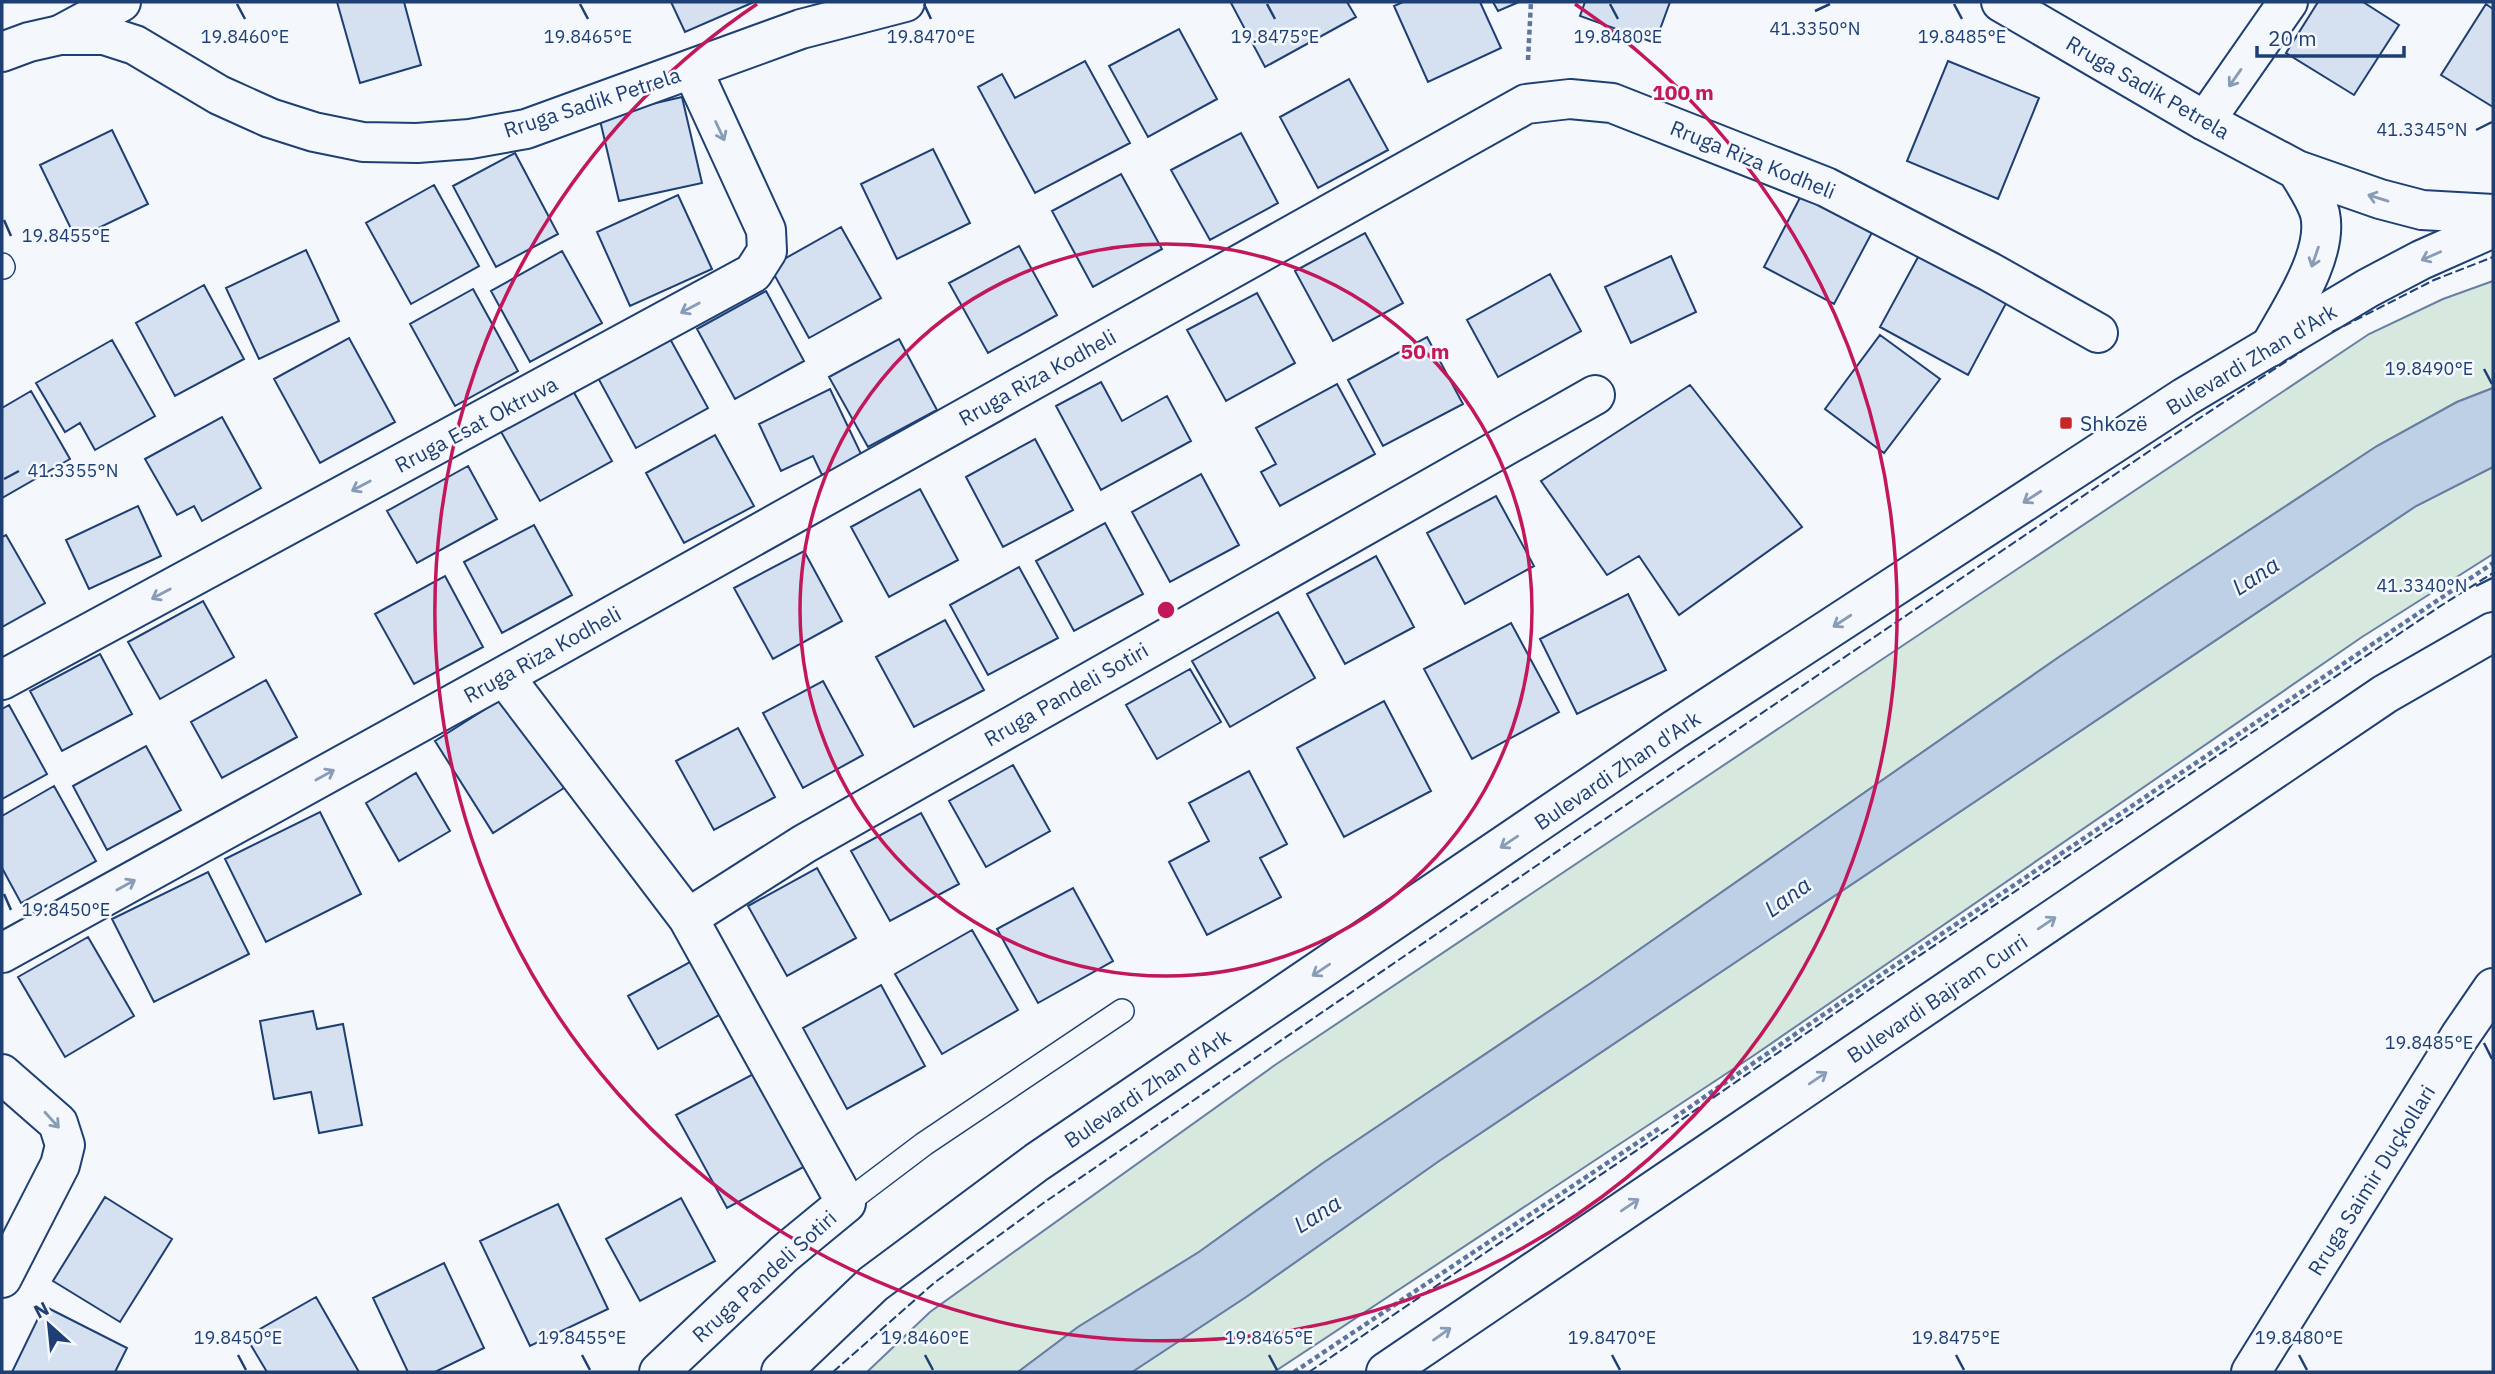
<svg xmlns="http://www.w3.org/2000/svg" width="2495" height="1374" viewBox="0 0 2495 1374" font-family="'IBM Plex Sans',sans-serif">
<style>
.green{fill:#d7e8df;stroke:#687fa3;stroke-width:2}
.water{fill:#bed0e5;stroke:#687fa3;stroke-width:2}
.building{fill:#d5e0f0;stroke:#1d3f73;stroke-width:2}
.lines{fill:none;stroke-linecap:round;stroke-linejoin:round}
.lane-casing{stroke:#1d3f73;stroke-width:26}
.street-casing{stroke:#1d3f73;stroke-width:42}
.secondary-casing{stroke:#1d3f73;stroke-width:42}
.primary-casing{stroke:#1d3f73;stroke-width:42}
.path{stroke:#5e769c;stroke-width:4.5;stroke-dasharray:5 3.5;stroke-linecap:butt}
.lane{stroke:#f4f7fb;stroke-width:23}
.street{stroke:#f4f7fb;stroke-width:38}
.secondary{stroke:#f4f7fb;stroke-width:38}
.primary{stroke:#f4f7fb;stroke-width:38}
.fence{stroke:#1d3f73;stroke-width:2;stroke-dasharray:9 3.5;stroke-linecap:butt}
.oneway{stroke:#889bb7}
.ticks{fill:none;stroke:#1d3f73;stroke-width:2.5}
.ring{fill:none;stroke:#c2185b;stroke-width:3.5}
.poi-dot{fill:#c62828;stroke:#f4f7fb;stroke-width:2.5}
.labels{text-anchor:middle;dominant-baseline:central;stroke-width:5;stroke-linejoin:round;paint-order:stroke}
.street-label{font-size:21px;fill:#1d3f73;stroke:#f4f7fb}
.poi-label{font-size:21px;fill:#1d3f73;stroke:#f4f7fb;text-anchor:start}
.water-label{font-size:23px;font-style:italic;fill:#1d3f73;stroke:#f4f7fb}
.ticks-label{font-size:18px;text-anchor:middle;fill:#1d3f73;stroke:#f4f7fb;stroke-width:5;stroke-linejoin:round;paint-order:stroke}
.centre{fill:#c2185b;stroke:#f4f7fb;stroke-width:3.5}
.ring-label{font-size:21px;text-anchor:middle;font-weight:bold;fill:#c2185b;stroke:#f4f7fb;stroke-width:5;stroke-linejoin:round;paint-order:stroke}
</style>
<rect width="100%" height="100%" fill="#f4f7fb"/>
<path class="green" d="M2493 281V388L2457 402 2377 446 2166 585 2059 657 1597 979 1323 1163 1199 1252 1078 1327 1018 1372H867L930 1312 1275 1065 2369 334 2443 299Z
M2493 467V554L2362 637 1753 1056 1274 1372H1132L1246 1297 1439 1161 2416 506Z"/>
<path class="water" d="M2493 388V467L2416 506 1439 1161 1246 1297 1132 1372H1018L1078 1327 1199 1252 1323 1163 1597 979 2059 657 2166 585 2377 446 2457 402Z"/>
<path class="building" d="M337 2H404L421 65 360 83Z
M671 2H754L685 32Z
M1233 2H1347L1356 17 1265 67 1231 3Z
M1403 2H1480L1501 48 1428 82 1394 6Z
M1493 2H1519L1498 11Z
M1585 2H1670L1655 43 1580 16Z
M2318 2H2363L2399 25 2354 95 2286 53Z
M2486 4 2493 9V107L2441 75Z
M1179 29 1217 99 1148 137 1109 66Z
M1085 61 1130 143 1035 193 978 87 1002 74 1015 98Z
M1948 61 2039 98 1998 199 1907 161Z
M1349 79 1388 150 1318 188 1280 117Z
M682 97 702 183 619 201 599 116Z
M112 130 148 204 76 239 40 165Z
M1241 133 1278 203 1210 240 1171 170Z
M933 149 970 223 897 259 861 184Z
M515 153 558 234 496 267 453 186Z
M1121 174 1162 249 1093 287 1052 211Z
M434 185 479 266 411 304 366 223Z
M1805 188 1876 225 1834 304 1764 267Z
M678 195 712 269 630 306 597 232Z
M841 227 881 298 809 338 770 267Z
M1365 233 1403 303 1333 341 1295 271Z
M1019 246 1057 315 988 353 949 283Z
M1923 248 2011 294 1968 375 1880 327Z
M306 250 339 321 259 359 226 288Z
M562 251 602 323 530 362 491 291Z
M1671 256 1696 312 1631 343 1605 287Z
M1550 274 1581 331 1498 377 1467 320Z
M204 285 244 359 175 396 136 323Z
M473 289 518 371 455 406 410 324Z
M766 291 804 361 735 399 697 329Z
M1257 293 1295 363 1226 401 1187 330Z
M1880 335 1940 379 1884 453 1825 409Z
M669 337 708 408 636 448 597 376Z
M1427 337 1463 404 1383 446 1348 380Z
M349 338 395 422 320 463 274 379Z
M899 339 937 410 868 447 829 377Z
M112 340 155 416 95 450 80 423 65 432 36 383Z
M1101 382 1122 421 1167 396 1191 441 1101 490 1056 406Z
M1337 384 1375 454 1280 506 1261 472 1276 464 1256 428Z
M1690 385 1802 527 1679 615 1639 556 1607 575 1541 481Z
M572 389 612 461 540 501 500 430Z
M830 389 862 456 822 475 813 456 781 471 759 424Z
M31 391 70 459 2 498V408Z
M222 417 261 488 202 521 194 506 177 515 145 459Z
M715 435 754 506 684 543 646 473Z
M1035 439 1073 510 1003 547 966 477Z
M468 466 497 519 417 563 387 511Z
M1201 474 1239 545 1170 582 1132 512Z
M920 489 958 560 889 597 851 527Z
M1496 496 1534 566 1465 604 1427 533Z
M138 506 161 556 89 589 66 540Z
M1105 523 1143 594 1074 631 1036 561Z
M534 525 572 595 502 633 464 562Z
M6 535 45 603 2 627V537Z
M804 551 842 621 773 659 734 588Z
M1376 556 1414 627 1345 664 1307 594Z
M1019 567 1058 638 988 675 950 605Z
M445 576 483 647 414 684 375 614Z
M1628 594 1666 670 1577 714 1540 639Z
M203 601 234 657 160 699 128 642Z
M1278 612 1315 678 1230 727 1192 661Z
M945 620 984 690 914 727 876 657Z
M1511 623 1559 712 1472 759 1424 669Z
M100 654 132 714 62 751 30 691Z
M1190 669 1221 722 1157 759 1126 705Z
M266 680 297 737 222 778 191 722Z
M823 681 863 755 803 788 763 713Z
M506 696 564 788 493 833 435 741Z
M1384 701 1431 791 1344 837 1297 748Z
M9 705 47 774 2 799V709Z
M738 728 775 797 714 830 676 761Z
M146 746 181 810 107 850 73 786Z
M1013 765 1050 831 986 867 949 801Z
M1249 771 1287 844 1260 858 1281 897 1207 935 1169 862 1209 841 1189 803Z
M416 773 450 831 399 861 366 803Z
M54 786 96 861 21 903 2 868V816Z
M320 812 361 894 266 942 225 859Z
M921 813 959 884 890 921 851 851Z
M817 868 856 938 787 976 748 906Z
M208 872 249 954 154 1002 112 919Z
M1073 888 1113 961 1038 1003 997 929Z
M972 930 1018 1010 942 1054 895 974Z
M88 937 134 1016 65 1057 18 977Z
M699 957 728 1010 658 1049 628 996Z
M881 985 925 1066 847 1109 803 1028Z
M313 1011 317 1029 343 1024 362 1125 319 1133 311 1092 274 1099 260 1021Z
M759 1071 809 1164 727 1208 676 1115Z
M105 1197 172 1239 120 1322 53 1281Z
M681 1198 715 1261 640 1301 606 1239Z
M558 1204 608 1309 530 1346 480 1241Z
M444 1263 484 1348 435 1372H408L373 1298Z
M316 1297 359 1372H267L246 1337Z
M44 1306 127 1348 115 1372H12Z"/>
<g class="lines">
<g class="lane-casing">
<path id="lane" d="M2 265 3 267
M846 1203 924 1144 1122 1011"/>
</g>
<g class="street-casing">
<path id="street" d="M60 35 121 2
M2205 121 2288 2
M504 676 688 918 846 1203 784 1254 659 1372
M2 680 753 273 767 251 766 230 692 69
M688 918 804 844 1595 395
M2 953 504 676 1526 104 1570 99 1612 103 1826 187 1990 272 2098 333
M2 1074 58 1123 65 1145 60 1165 2 1278"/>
</g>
<g class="secondary-casing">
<path id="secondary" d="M2001 2 2205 121 2297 170 2380 199 2422 210 2493 214
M2 52 29 42 60 35H104L135 45 219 95 270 118 314 132 363 142 417 143 470 139 526 129 801 29 905 2
M2270 347C2289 312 2329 255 2320 214 2316 199 2305 184 2297 170
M2251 1372 2460 1036 2493 988"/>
</g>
<g class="primary-casing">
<path id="primary" d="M781 1372 873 1284 1037 1162 1674 730 2185 397 2368 288 2421 260 2493 228
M1386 1372 2385 694 2493 632"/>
</g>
<path class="path" d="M1528 60 1531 2
M1674 1118 1885 972 2493 563
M1294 1372 1661 1127"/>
<use href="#lane" class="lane"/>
<use href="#street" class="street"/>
<use href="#secondary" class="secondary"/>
<use href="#primary" class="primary"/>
<path class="fence" d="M2332 332 2434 280 2493 257
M833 1372 934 1283 1042 1204 1574 840 2151 450 2305 349
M1309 1372 1655 1138 1886 978 2442 605 2493 573"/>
</g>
<defs><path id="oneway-shaft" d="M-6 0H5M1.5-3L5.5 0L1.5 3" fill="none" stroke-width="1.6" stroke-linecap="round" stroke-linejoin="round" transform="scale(1.75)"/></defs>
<g class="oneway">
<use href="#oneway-shaft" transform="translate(2235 78) rotate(125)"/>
<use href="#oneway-shaft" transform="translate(720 131) rotate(65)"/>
<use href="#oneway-shaft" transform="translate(2378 198) rotate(-163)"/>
<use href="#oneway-shaft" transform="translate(2431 256) rotate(156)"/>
<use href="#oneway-shaft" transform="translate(2315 257) rotate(109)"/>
<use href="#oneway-shaft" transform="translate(690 308) rotate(152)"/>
<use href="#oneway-shaft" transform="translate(361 486) rotate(152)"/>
<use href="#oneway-shaft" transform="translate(2032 497) rotate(147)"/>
<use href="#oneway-shaft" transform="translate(161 594) rotate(152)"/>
<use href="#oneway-shaft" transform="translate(1842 621) rotate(147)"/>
<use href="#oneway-shaft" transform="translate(325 775) rotate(-29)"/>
<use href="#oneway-shaft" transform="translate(1509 842) rotate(146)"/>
<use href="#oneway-shaft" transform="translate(126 885) rotate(-29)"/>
<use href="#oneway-shaft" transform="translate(2047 923) rotate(-34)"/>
<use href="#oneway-shaft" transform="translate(1321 970) rotate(146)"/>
<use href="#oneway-shaft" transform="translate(1818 1078) rotate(-34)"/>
<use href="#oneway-shaft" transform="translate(52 1120) rotate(48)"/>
<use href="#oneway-shaft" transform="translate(1630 1205) rotate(-34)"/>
<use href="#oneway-shaft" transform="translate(1442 1334) rotate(-35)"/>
</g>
<path class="ticks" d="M237 4 245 19M580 4 588 19M924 4 931 19M1267 4 1275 19M1610 4 1618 19M1954 4 1962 19M1815 11 1830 4M2476 130 2492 122M4 220 11 236M2484 369 2492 384M4 479 19 471M2476 586 2492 578M4 894 11 910M2484 1043 2492 1059M238 1355 246 1370M582 1355 590 1370M925 1355 933 1370M1269 1355 1277 1370M1612 1355 1620 1370M1956 1355 1964 1370M2299 1355 2307 1370"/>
<g class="ring">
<circle cx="1166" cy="610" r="366"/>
<path d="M1575 4A731 731 0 1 1 757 4"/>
</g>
<rect class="poi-dot" x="2059" y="416" width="14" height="14" rx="3.5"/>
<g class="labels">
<g class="street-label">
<text transform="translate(2148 87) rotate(30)">Rruga Sadik Petrela</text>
<text transform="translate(592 102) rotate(-18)">Rruga Sadik Petrela</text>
<text transform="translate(1753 159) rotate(22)">Rruga Riza Kodheli</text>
<text transform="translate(2251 359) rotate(-31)">Bulevardi Zhan d'Ark</text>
<text transform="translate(1037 377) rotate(-29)">Rruga Riza Kodheli</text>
<text transform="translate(476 424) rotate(-28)">Rruga Esat Oktruva</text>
<text transform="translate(542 654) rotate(-29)">Rruga Riza Kodheli</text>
<text transform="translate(1066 694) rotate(-30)">Rruga Pandeli Sotiri</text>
<text transform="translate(1617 770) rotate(-34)">Bulevardi Zhan d'Ark</text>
<text transform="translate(1937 998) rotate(-34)">Bulevardi Bajram Curri</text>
<text transform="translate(1147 1088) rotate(-34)">Bulevardi Zhan d'Ark</text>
<text transform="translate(2371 1180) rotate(-58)">Rruga Saimir Duçkollari</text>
<text transform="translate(764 1276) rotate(-42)">Rruga Pandeli Sotiri</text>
</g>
<g class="poi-label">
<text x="2080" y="423">Shkozë</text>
</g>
<g class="water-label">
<text transform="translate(2255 575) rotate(-33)">Lana</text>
<text transform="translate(1787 896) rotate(-36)">Lana</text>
<text transform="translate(1317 1213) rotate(-32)">Lana</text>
</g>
</g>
<g class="ticks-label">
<text x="1815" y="35">41.3350°N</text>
<text x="245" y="43">19.8460°E</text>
<text x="588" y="43">19.8465°E</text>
<text x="931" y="43">19.8470°E</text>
<text x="1275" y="43">19.8475°E</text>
<text x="1618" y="43">19.8480°E</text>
<text x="1962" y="43">19.8485°E</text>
<text x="2422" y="136">41.3345°N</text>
<text x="66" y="242">19.8455°E</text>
<text x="2429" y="375">19.8490°E</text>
<text x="73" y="477">41.3355°N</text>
<text x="2422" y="592">41.3340°N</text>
<text x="66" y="916">19.8450°E</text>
<text x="2429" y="1049">19.8485°E</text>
<text x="238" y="1344">19.8450°E</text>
<text x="582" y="1344">19.8455°E</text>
<text x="925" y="1344">19.8460°E</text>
<text x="1269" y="1344">19.8465°E</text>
<text x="1612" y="1344">19.8470°E</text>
<text x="1956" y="1344">19.8475°E</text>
<text x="2299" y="1344">19.8480°E</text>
</g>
<circle cx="1166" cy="610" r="10" class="centre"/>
<g class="ring-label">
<text x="1683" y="100">100 m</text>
<text x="1425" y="359">50 m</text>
</g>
<rect width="2495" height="1374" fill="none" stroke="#1d3f73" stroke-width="7"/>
<g transform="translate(49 1325) rotate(333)" stroke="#f4f7fb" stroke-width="5" paint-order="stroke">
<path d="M0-5L12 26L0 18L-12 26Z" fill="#1d3f73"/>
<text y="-10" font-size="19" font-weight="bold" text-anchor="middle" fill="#1d3f73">N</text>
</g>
<path d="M2257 46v10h147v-10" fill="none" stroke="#1d3f73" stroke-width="3.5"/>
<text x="2268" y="46" font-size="21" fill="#1d3f73" stroke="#f4f7fb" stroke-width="5" paint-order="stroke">20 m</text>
</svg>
